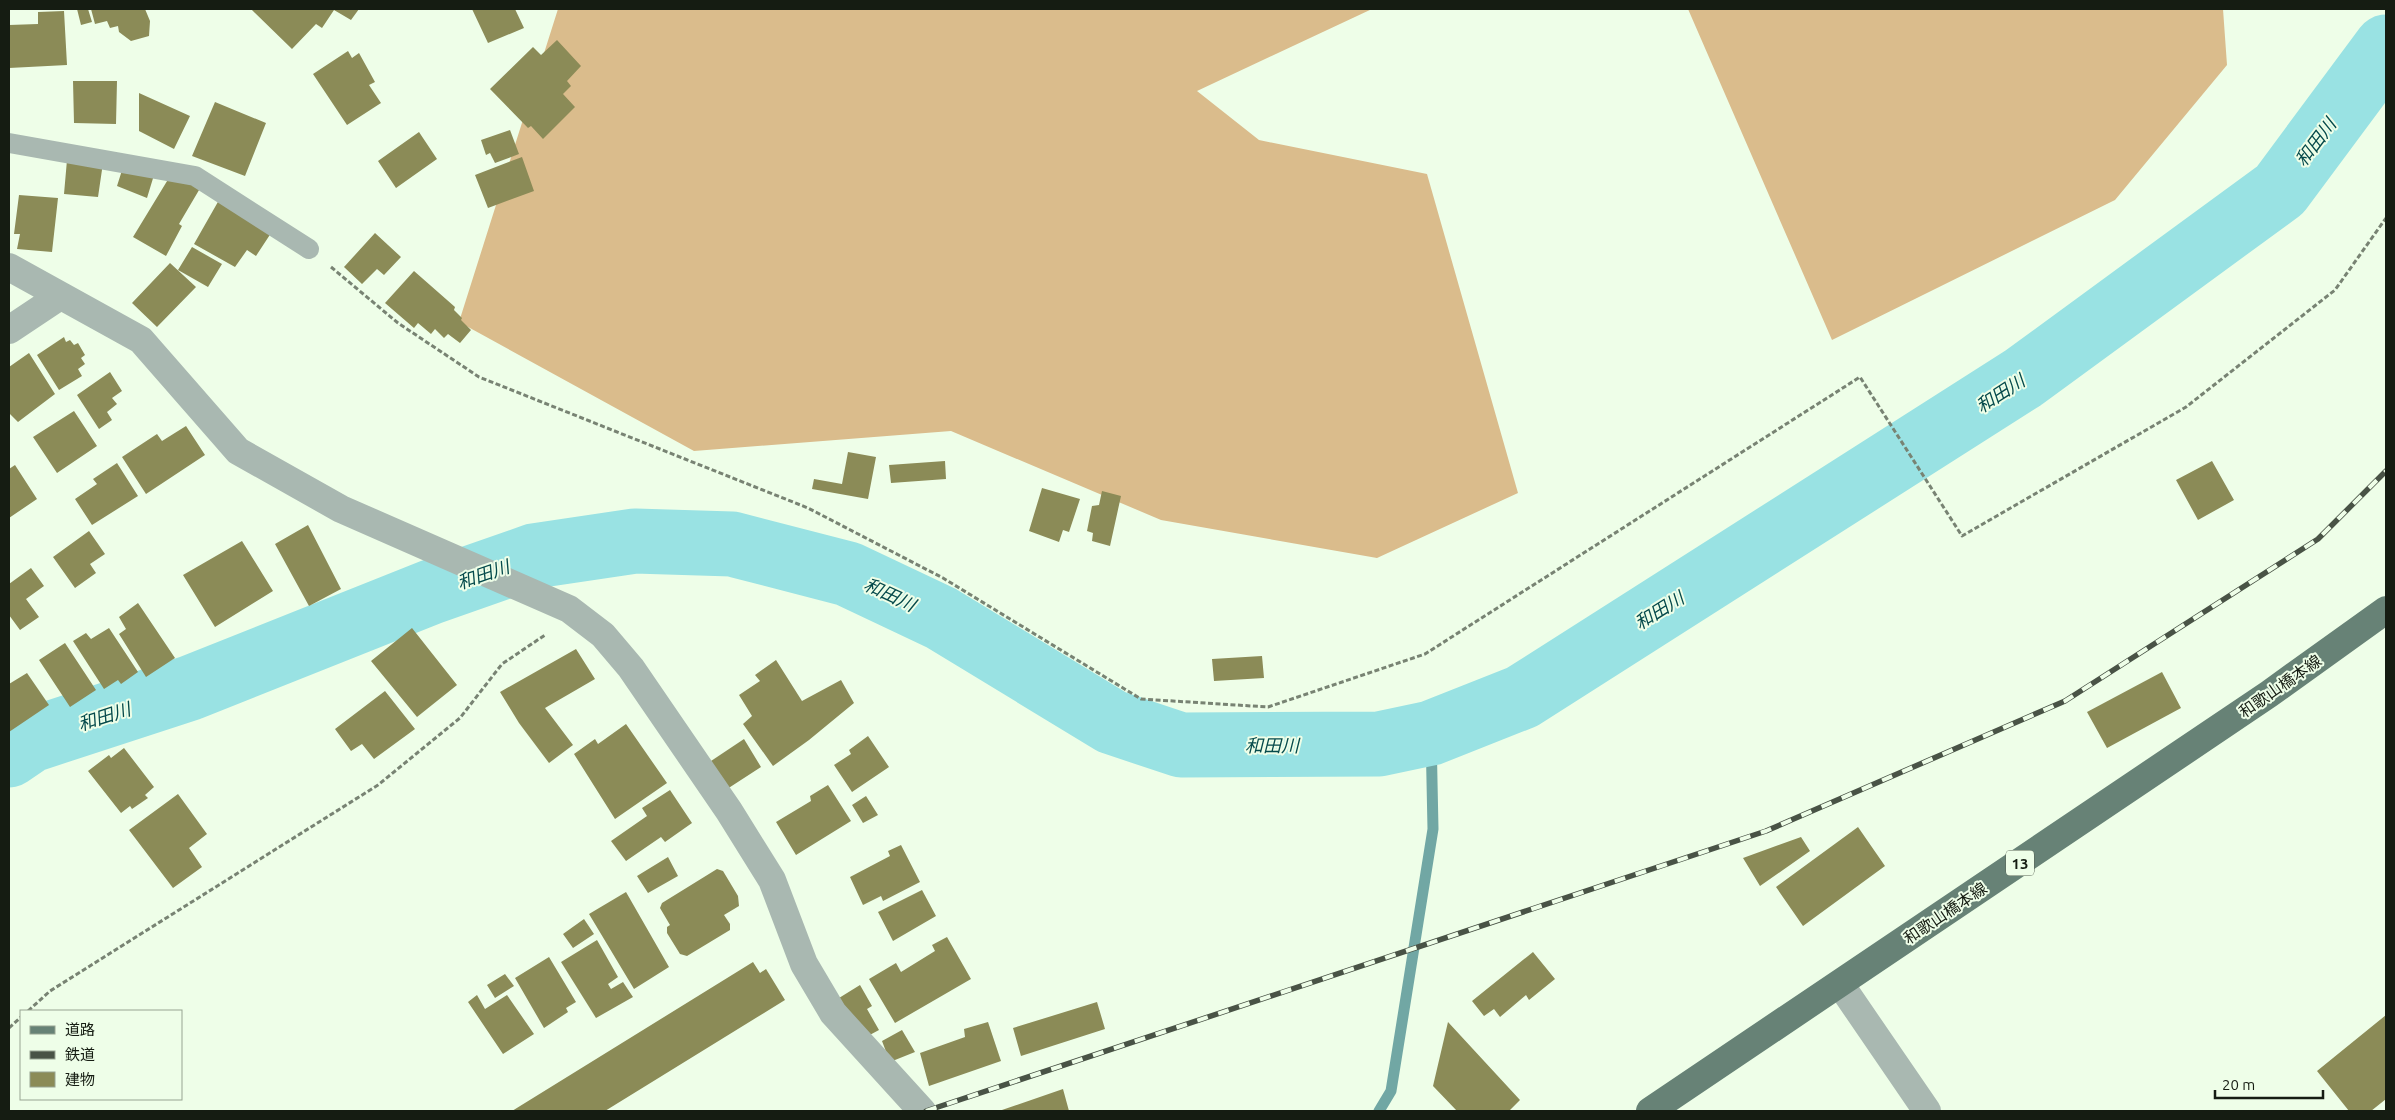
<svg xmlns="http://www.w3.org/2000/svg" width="2395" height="1120" viewBox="0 0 2395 1120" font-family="Ubuntu,'Noto Sans JP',sans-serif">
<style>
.forest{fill:#dabc8c}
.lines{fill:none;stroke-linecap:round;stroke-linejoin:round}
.stream{stroke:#71a7a4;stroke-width:11}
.river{stroke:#99e2e3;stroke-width:65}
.building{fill:#8b8b57}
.path{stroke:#788373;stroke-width:3;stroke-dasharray:5 2.5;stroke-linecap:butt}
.service{stroke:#a9b8b1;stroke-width:20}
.minor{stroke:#a9b8b1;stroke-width:28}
.primary{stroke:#678276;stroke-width:28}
.rail-casing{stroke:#495346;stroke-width:5.5}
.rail{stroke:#eefee8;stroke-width:4;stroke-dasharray:11;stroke-linecap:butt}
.labels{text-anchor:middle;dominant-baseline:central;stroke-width:4;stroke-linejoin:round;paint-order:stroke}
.shield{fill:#eefee8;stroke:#566052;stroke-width:1}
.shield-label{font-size:15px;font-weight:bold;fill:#151c12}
.street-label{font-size:16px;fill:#151c12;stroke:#eefee8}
.water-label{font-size:18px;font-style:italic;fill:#054a4b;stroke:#eefee8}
</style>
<rect width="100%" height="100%" fill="#eefee8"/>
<path class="forest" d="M558 9H1372L1197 91 1259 140 1427 174 1518 493 1377 558 1161 520 951 431 694 451 459 322Z
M1688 9H2223L2227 65 2115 200 1832 340Z"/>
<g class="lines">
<path class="stream" d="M1379 1111 1391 1091 1433 829 1431 733"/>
<path class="river" d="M9 755 31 740 190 688 431 592 534 556 635 541 732 544 848 574 941 618 1112 722 1181 745 1379 744 1431 733 1522 697 2023 378 2280 190 2386 47"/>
</g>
<path class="building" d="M77 9H88L92 22 81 25Z
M91 9H145L150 21 149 36 131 41 119 32 118 26 110 28 107 21 95 24Z
M251 9H359L351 20 334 10 322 28 316 24 292 49Z
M472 9H515L524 28 488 43Z
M64 11 67 65 9 68V25L38 24V12Z
M557 40 581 66 567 81 571 86 563 94 575 107 543 139 531 126 528 128 490 89 533 47 541 55Z
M348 51 352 58 359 53 375 82 369 85 381 103 347 125 313 74Z
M73 81H117L116 124 74 123Z
M139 93 190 116 174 149 139 131Z
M215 102 266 123 245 176 192 156Z
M510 130 519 154 495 163 490 153 486 155 481 140Z
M419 132 437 159 396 188 378 161Z
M522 157 534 191 488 208 475 175Z
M67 160 103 163 98 197 64 194Z
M124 164 154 175 147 198 117 186Z
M175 168 202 185 179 224 182 226 166 256 133 237Z
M223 193 275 227 256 256 247 250 235 267 194 244Z
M19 195 58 198 52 252 17 249 20 234H14Z
M375 233 401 257 384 275 377 269 362 284 344 267Z
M192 247 222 264 208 287 178 270Z
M170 263 196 287 157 327 132 303Z
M414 271 455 307 454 310 462 318 461 320 471 330 460 343 448 334 444 338 435 329 431 334 418 323 414 328 385 303Z
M64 337 66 342 70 340 74 345 78 343 85 355 81 358 85 364 78 369 82 376 59 390 37 355Z
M29 353 55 394 18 422 9 413V367Z
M110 372 122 391 112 398 117 404 107 412 112 420 99 429 77 395Z
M74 411 97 446 57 473 33 437Z
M186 426 205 455 146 494 122 457 157 434 162 441Z
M848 452 876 457 868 499 812 489 814 479 842 484Z
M945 461 946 479 891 483 889 465Z
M2212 461 2234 500 2198 520 2176 480Z
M117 463 138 496 92 525 75 499 97 484 93 479Z
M15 465 37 499 9 518V469Z
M1042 488 1080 499 1069 532 1063 530 1059 542 1029 531Z
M1102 491 1121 496 1110 546 1092 541 1093 533 1087 531 1092 506 1099 505Z
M308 525 341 589 309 606 275 544Z
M89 531 105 554 90 564 96 573 75 588 53 557Z
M242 541 273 591 215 627 183 575Z
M31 568 44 586 26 599 39 617 20 630 9 615V584Z
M138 603 175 658 146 677 119 634 126 629 119 617Z
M109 628 138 672 121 684 118 680 104 689 73 641 86 633 91 639Z
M412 628 457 685 417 717 371 661Z
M65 643 96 690 70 707 39 660Z
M576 649 595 679 545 708 573 745 549 763 519 723 500 692Z
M1262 656 1264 678 1214 681 1212 659Z
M776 660 802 701 841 680 854 703 809 740 773 766 743 724 752 716 739 695 760 681 755 675Z
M2162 672 2181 708 2107 748 2087 712Z
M27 673 49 705 9 732V684Z
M385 691 415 729 374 759 362 744 351 751 335 729Z
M626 724 667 783 615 819 574 754 595 739 598 744Z
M868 736 889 767 852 792 834 765 851 754 849 750Z
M744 739 761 767 724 791 708 763Z
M124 748 154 787 145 795 148 798 132 809 130 806 121 813 88 771 109 755 111 758Z
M828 785 851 821 796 855 776 822 811 801 810 796Z
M670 790 692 823 665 842 661 837 626 861 611 841 647 816 642 808Z
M178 794 207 834 189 848 202 867 173 888 129 830Z
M866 796 878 815 863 823 852 805Z
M1858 827 1885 866 1803 926 1776 887Z
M1801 837 1810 851 1760 886 1743 858Z
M901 845 920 882 883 901 881 896 863 905 850 877 890 856 888 851Z
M668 857 678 876 648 893 637 876Z
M717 869 723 871 738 896 739 906 724 915 730 924V930L687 956 680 954 667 933V927L670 925 660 908 662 903Z
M922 890 936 916 893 941 878 912Z
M626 892 669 967 634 989 589 914Z
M584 919 594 934 573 948 563 934Z
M947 937 971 979 895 1023 869 979 896 963 901 972 935 951 932 945Z
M597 940 618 977 608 984 611 989 623 982 633 997 596 1018 561 962Z
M1533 952 1555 979 1529 1000 1526 995 1500 1017 1494 1009 1484 1016 1472 1001Z
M549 957 576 1002 566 1008 568 1012 544 1028 515 978Z
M753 962 760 973 766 969 785 1000 605 1111H512Z
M505 974 514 986 495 998 487 985Z
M860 985 872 1006 867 1009 879 1030 866 1037 839 998Z
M477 995 485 1009 507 995 534 1034 503 1054 468 1002Z
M1097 1002 1105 1029 1021 1056 1013 1028Z
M2386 1015V1099L2371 1111H2349L2317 1071Z
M988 1022 1001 1061 929 1086 920 1053 965 1037 964 1029Z
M1448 1022 1520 1100 1509 1111H1457L1433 1086Z
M902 1030 915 1052 890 1062 882 1041Z
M1063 1089 1069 1111H999Z"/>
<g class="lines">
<path class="path" d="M331 267 398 323 479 377 808 508 943 578 1141 699 1268 707 1425 654 1860 377 1962 536 2186 407 2335 290 2386 218
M28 1011 50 991 378 785 460 718 502 664 545 635
M9 1028 21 1017"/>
<path class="service" d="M9 143 195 176 309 249"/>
<path class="minor" d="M9 267 141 340 238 451 341 509 569 609 603 635 631 668 729 811 772 880 804 964 833 1013 922 1111
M9 330 60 296
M1840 984 1927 1111"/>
<path class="primary" d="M1650 1111 2269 694 2386 610"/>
<g class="rail-casing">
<path id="rail" d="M926 1111 1766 831 2065 701 2318 539 2386 471"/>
</g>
<use href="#rail" class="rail"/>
</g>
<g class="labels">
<rect class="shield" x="2006" y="850.5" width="28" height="25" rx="4"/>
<g class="shield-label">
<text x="2020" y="863">13</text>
</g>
<g class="street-label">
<text transform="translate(2280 686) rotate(-35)">和歌山橋本線</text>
<text transform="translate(1945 913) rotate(-34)">和歌山橋本線</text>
</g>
<g class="water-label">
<text transform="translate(2315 142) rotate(-53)">和田川</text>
<text transform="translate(2000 393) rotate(-33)">和田川</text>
<text transform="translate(483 574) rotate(-19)">和田川</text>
<text transform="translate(890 594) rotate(25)">和田川</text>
<text transform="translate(1659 610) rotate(-32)">和田川</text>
<text transform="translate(104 716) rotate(-18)">和田川</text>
<text x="1272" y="745">和田川</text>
</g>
</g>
<rect width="2395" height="1120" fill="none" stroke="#151c12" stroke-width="20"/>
<rect x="20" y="1010" width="162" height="90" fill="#eefee8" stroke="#97a492"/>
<rect x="30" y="1026" width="25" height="8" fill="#678276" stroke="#97a492"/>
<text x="65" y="1035" font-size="15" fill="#151c12">道路</text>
<rect x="30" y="1051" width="25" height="8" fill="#495346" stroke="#97a492"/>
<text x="65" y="1060" font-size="15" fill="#151c12">鉄道</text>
<rect x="30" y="1072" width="25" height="15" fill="#8b8b57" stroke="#97a492"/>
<text x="65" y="1085" font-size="15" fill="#151c12">建物</text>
<path d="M2215 1090v8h108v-8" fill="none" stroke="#151c12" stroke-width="2.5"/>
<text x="2222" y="1090" font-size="15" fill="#151c12" stroke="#eefee8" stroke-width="4" paint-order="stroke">20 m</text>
</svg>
